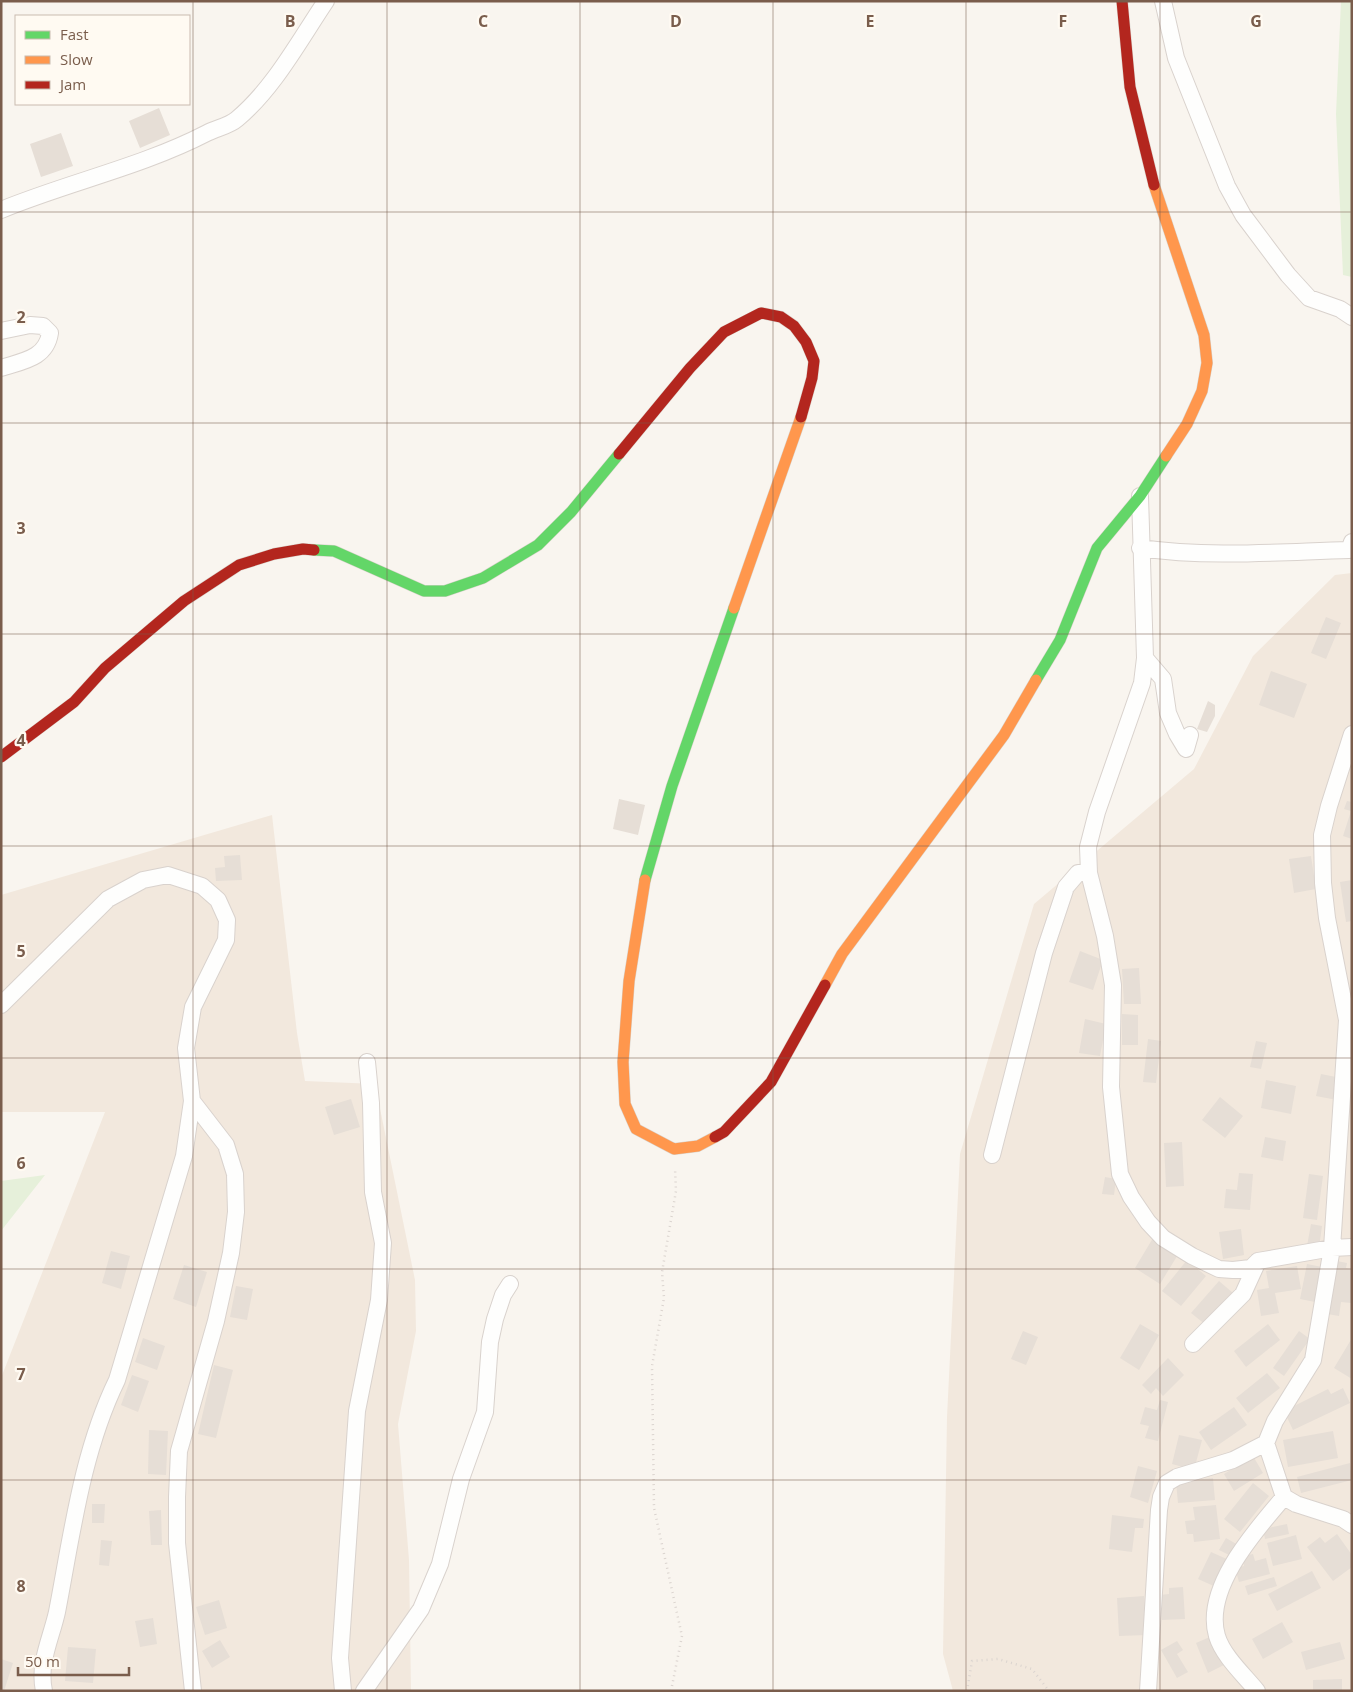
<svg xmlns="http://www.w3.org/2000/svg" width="1353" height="1692" viewBox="0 0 1353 1692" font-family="'Open Sans',sans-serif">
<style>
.residential{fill:#f2e8dd}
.green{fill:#e6f0da}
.building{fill:#e6ded6}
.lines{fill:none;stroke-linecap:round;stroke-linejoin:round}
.street-casing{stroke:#d9d2cd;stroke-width:18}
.fast-casing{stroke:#d9d2cb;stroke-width:12}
.slow-casing{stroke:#d9d2cb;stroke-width:12}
.jam-casing{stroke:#d9d2cb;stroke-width:12}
.path{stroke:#dbd4cf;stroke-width:2.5;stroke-dasharray:1 4;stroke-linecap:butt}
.street{stroke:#fefefd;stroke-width:16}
.fast{stroke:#63d668;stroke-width:11}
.slow{stroke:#ff974d;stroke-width:11}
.jam{stroke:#b3261e;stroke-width:11}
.grid{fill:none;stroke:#7a5d4c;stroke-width:1;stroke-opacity:0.55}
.grid-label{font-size:16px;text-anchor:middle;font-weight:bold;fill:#7a5d4c;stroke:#fffaf2;stroke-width:4.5;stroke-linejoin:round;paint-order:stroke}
</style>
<rect width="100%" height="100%" fill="#f9f5ef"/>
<path class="residential" d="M1352 573V1691H953L943 1654 947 1417 960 1154 1034 904 1194 769 1253 656 1335 575Z
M272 815 297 1033 305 1081 375 1084 415 1280 416 1331 398 1424 409 1560 411 1691H1V1378L105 1112H1V895Z"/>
<path class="green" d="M1341 1H1352V277L1343 275 1336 114Z
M45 1175 1 1231V1181Z"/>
<path class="building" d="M159 108 170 135 140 148 129 121Z
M61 133 73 166 41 177 30 144Z
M1326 617 1341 623 1326 659 1311 653Z
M1271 671 1307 684 1294 718 1259 705Z
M1208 701 1215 705V716L1207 732 1197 729Z
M619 799 645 805 638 835 613 829Z
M1347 801 1352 802V839L1343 836 1351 811 1344 809Z
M240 855 242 880 216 881 215 868 225 867 224 856Z
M1311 856 1316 889 1294 893 1289 859Z
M1352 880V921L1346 922 1340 882Z
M1080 951 1103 960 1093 990 1069 982Z
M1139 968 1141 1004H1124L1122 969Z
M1122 1014 1138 1015V1045H1122Z
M1085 1019 1106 1024 1100 1056 1079 1053Z
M1148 1039 1161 1041 1156 1083 1143 1082Z
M1256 1041 1267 1043 1261 1069 1250 1067Z
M1321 1074 1341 1078 1337 1100 1316 1096Z
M1266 1080 1296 1086 1291 1114 1261 1108Z
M1220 1097 1243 1116 1225 1138 1202 1120Z
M351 1099 360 1127 334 1135 325 1107Z
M1265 1137 1286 1141 1283 1161 1261 1157Z
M1182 1142 1184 1186 1166 1187 1164 1143Z
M1239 1173 1253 1174 1250 1210 1224 1208 1226 1189 1237 1190Z
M1309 1174 1323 1176 1317 1220 1303 1218Z
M1105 1177 1116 1179 1114 1195 1102 1194Z
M1311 1224 1322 1226 1319 1248 1307 1246Z
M1241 1229 1244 1255 1223 1259 1219 1232Z
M1153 1238 1179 1253 1160 1284 1135 1268Z
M111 1251 130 1256 121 1289 102 1283Z
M1187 1260 1206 1276 1181 1306 1162 1291Z
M1337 1261 1347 1263 1346 1268 1352 1269 1351 1303 1341 1302 1339 1316 1327 1314Z
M1307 1264 1322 1267 1315 1302 1300 1299Z
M184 1265 207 1272 196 1307 173 1299Z
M1297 1266 1301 1289 1275 1293 1279 1313 1261 1316 1257 1290 1269 1288 1266 1271Z
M1219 1281 1233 1293 1206 1325 1191 1313Z
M236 1286 253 1289 247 1320 230 1317Z
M1140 1324 1159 1335 1139 1370 1120 1358Z
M1268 1324 1280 1340 1246 1367 1234 1351Z
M1023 1331 1038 1337 1026 1365 1011 1359Z
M1299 1331 1310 1339 1284 1376 1273 1368Z
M143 1338 165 1346 157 1370 135 1362Z
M1352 1338V1379L1334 1368Z
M1168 1358 1184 1375 1163 1396 1156 1388 1151 1394 1142 1385Z
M214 1365 233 1370 216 1438 198 1434Z
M1267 1373 1280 1388 1248 1413 1236 1398Z
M132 1375 149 1381 138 1412 121 1405Z
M1343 1388 1350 1403 1293 1430 1284 1411 1328 1389 1331 1394Z
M1160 1400 1168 1402 1158 1441 1145 1438 1149 1426 1140 1424 1145 1407 1157 1410Z
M1234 1407 1247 1425 1211 1450 1199 1432Z
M149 1430 168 1431 166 1475 148 1474Z
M1333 1431 1338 1458 1288 1467 1283 1440Z
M1179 1435 1202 1440 1194 1470 1172 1464Z
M1253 1456 1263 1473 1234 1491 1224 1474Z
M1350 1463 1352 1480 1301 1493 1297 1477Z
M1138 1466 1157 1471 1148 1503 1130 1497Z
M1213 1478 1215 1500 1178 1503 1176 1482Z
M1253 1483 1269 1496 1240 1532 1224 1519Z
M92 1504H105L104 1523H92Z
M1216 1505 1220 1539 1194 1542 1193 1534H1187L1185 1521 1195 1520 1193 1507Z
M161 1510 162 1545H151L149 1511Z
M1112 1515 1144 1519 1143 1528H1135L1132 1552 1109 1549Z
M1287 1524 1289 1534 1265 1539 1263 1529Z
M1337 1534 1352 1555V1567L1333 1581 1307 1547 1320 1537 1325 1543Z
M1296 1535 1302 1559 1273 1566 1267 1543Z
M1226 1538 1238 1545 1231 1556 1219 1550Z
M101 1540 112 1541 109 1566 99 1565Z
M1211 1552 1229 1560 1216 1587 1198 1579Z
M1253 1554 1255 1561 1266 1558 1270 1574 1239 1582 1235 1568 1244 1566 1242 1556Z
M1312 1571 1321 1588 1277 1611 1268 1594Z
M1274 1577 1277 1586 1248 1595 1245 1586Z
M1183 1587 1185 1619 1162 1620 1160 1595 1169 1594V1588Z
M1144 1596 1146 1635 1119 1636 1117 1598Z
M219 1600 227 1628 205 1635 196 1607Z
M153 1618 157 1644 140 1647 135 1621Z
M1282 1622 1293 1642 1263 1659 1252 1639Z
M1212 1636 1224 1665 1208 1673 1196 1643Z
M220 1640 230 1657 212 1668 202 1651Z
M1177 1641 1183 1650 1177 1654 1188 1672 1177 1678 1161 1650Z
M1340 1642 1345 1659 1306 1670 1301 1652Z
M68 1647 96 1649 93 1683 65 1681Z
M1 1659 13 1663 4 1691H1Z
M1342 1679V1691H1313V1680Z"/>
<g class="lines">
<g class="street-casing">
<path id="street" d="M1163 1 1176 58 1227 186 1243 215 1288 275 1309 298 1340 309 1352 317
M1 210C69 182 141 167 207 133 217 128 229 126 237 119 274 88 299 41 326 1
M1 331 30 325 43 326 50 333C46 359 22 361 1 368
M1140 496 1145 658 1142 683 1097 812 1088 847 1089 873 1105 936 1113 985 1111 1087 1120 1174 1131 1197 1148 1222 1163 1238 1192 1256 1219 1269 1233 1270 1251 1268 1258 1261 1332 1248 1352 1247
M1140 548C1209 558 1279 552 1349 550L1352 542
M1145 658 1163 679 1168 713 1177 734 1186 749 1190 735
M1352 734 1329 806 1322 835 1323 883 1327 918 1347 1020 1332 1248 1313 1360 1275 1421 1266 1443 1284 1497 1296 1504 1343 1519 1352 1525
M1 1005 108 899 143 880 168 875 202 886 218 900 227 920 226 940 193 1007 186 1048 192 1101 184 1156 117 1380C82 1452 72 1534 57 1612 51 1639 38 1663 44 1691
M192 1101 226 1145 235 1174 236 1212 231 1253 216 1321 179 1451 177 1497V1543L193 1691
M992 1155 1044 953 1066 887 1078 873H1089
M1193 1344 1243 1294 1258 1261
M343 1691 340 1658 357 1411 379 1300 383 1243 373 1192 371 1103 367 1062
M364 1691 421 1609 440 1564 461 1479 485 1412 490 1342 495 1319 503 1295 510 1284
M1148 1691 1159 1510 1161 1497 1167 1483 1177 1477 1233 1460 1266 1443
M1257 1691C1244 1675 1223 1656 1217 1636 1203 1588 1256 1530 1284 1497"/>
</g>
<g class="fast-casing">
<path id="fast" d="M314 550 334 551 424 591H445L483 578 538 545 571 512 619 454
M1036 680 1060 640 1097 548 1140 496 1166 456
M645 880 672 786 734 608"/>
</g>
<g class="slow-casing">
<path id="slow" d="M1154 185 1204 335 1207 363 1202 391 1187 424 1166 456
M734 608 801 417
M645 880 629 981 623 1062 625 1104 636 1129 674 1149 698 1146 715 1137
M825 985 842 954 1004 735 1036 680"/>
</g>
<g class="jam-casing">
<path id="jam" d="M1122 1 1130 87 1154 185
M619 454 690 368 724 332 761 313 781 317 794 326 806 342 814 361 812 378 801 417
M1 757 74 702 105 668 184 601 239 565 274 554 303 549 314 550
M715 1137 724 1132 771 1082 825 985"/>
</g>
<path class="path" d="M671 1691 682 1636 654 1508 652 1366 664 1298 662 1272 676 1191 675 1168
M967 1691 972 1661 998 1659 1032 1669 1049 1691"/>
<use href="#street" class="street"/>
<use href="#fast" class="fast"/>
<use href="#slow" class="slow"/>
<use href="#jam" class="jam"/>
</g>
<path class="grid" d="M193 1V1691M387 1V1691M580 1V1691M773 1V1691M966 1V1691M1160 1V1691M1 212H1352M1 423H1352M1 634H1352M1 846H1352M1 1058H1352M1 1269H1352M1 1480H1352"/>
<g class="grid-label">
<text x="290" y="27">B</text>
<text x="483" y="27">C</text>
<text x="676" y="27">D</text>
<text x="870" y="27">E</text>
<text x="1063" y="27">F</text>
<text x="1256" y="27">G</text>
<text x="21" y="323">2</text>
<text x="21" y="534">3</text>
<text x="21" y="746">4</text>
<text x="21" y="957">5</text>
<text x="21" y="1169">6</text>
<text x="21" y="1380">7</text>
<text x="21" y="1592">8</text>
</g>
<rect width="1353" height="1692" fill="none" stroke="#7a5d4c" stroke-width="5"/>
<rect x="15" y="15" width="175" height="90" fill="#fffaf2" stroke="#cabbb0"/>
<rect x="25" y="31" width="25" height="8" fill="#63d668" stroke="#cabbb0"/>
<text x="60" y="40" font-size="15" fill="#7a5d4c">Fast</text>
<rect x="25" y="56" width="25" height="8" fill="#ff974d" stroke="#cabbb0"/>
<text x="60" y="65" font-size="15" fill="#7a5d4c">Slow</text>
<rect x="25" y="81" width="25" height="8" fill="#b3261e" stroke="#cabbb0"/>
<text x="60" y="90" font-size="15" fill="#7a5d4c">Jam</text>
<path d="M18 1667v8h111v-8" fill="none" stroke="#7a5d4c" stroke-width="2.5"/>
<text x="25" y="1667" font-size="15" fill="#7a5d4c" stroke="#fffaf2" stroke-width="4" paint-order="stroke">50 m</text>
</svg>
